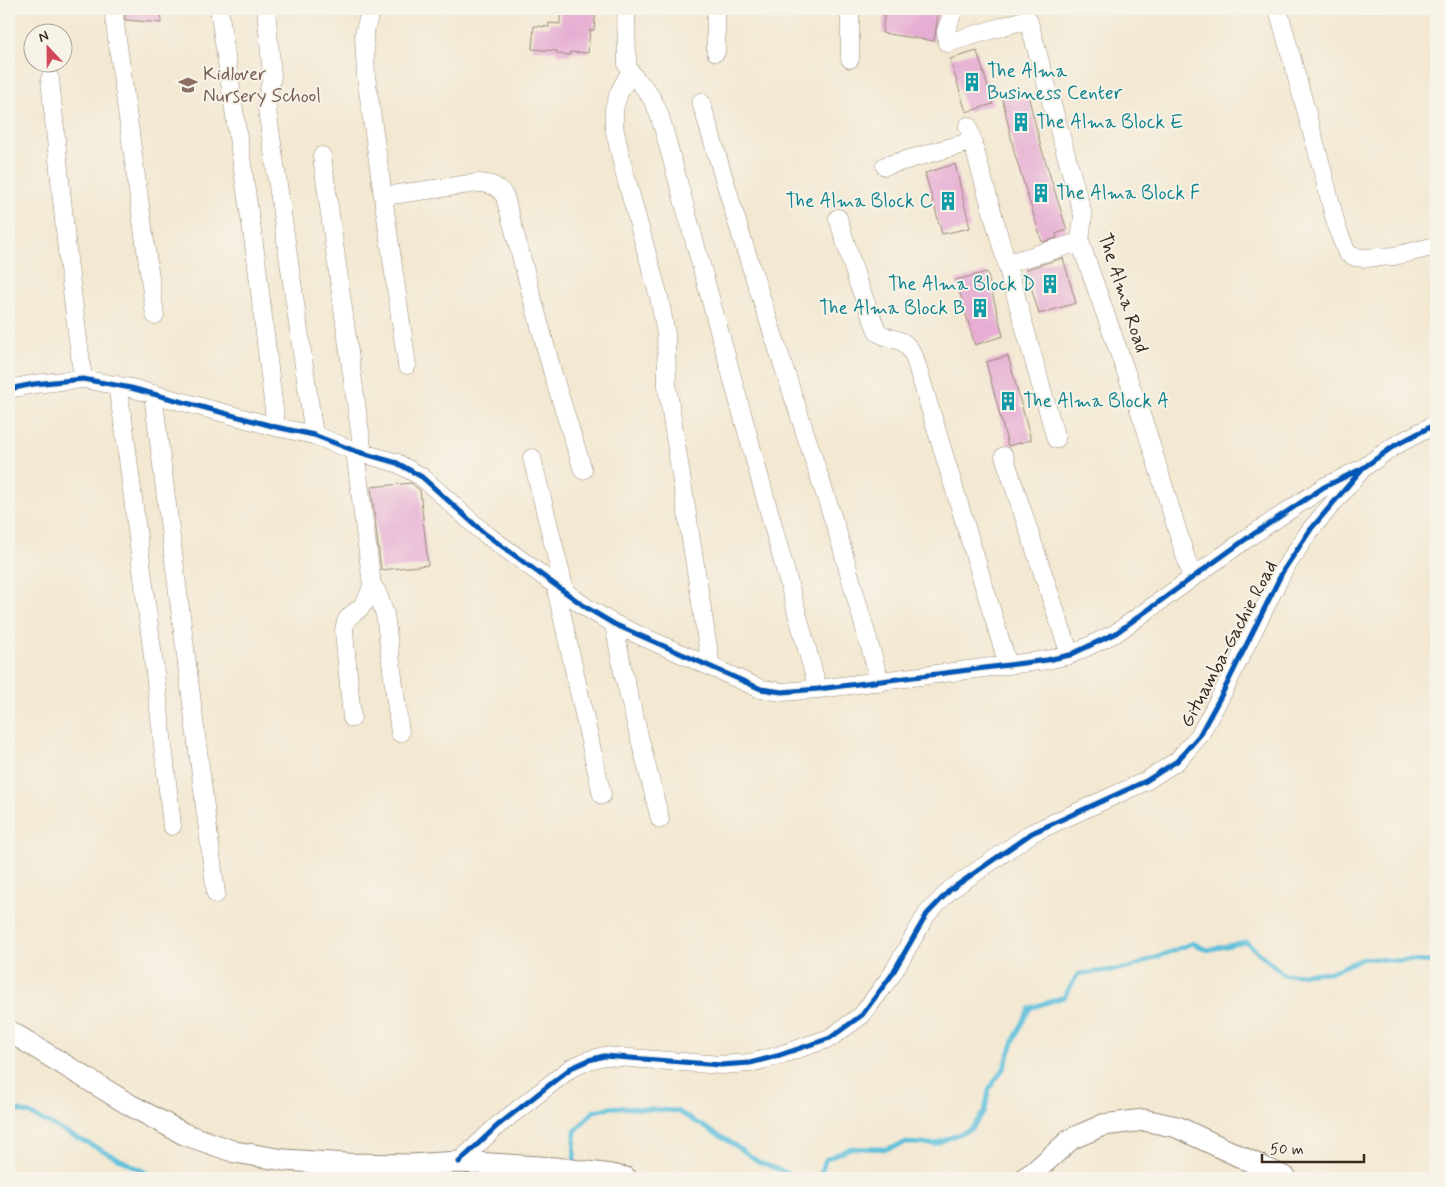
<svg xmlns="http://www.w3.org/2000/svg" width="1445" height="1187" viewBox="0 0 1445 1187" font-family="Mynerve,sans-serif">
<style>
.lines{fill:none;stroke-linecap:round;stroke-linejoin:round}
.stream{stroke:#5ec0dc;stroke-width:4.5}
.building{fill:#e6aed3}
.minor-casing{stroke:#978978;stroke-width:19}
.major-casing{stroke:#978978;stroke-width:23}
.minor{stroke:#fff;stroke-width:18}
.major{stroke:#fff;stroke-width:21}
.cycleway-casing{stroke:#f7f3e8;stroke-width:8}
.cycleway{stroke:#0057b8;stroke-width:5}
.labels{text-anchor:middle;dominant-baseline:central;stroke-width:4;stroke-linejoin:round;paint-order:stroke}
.culture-label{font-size:19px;fill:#0d838f;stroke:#f7f3e8;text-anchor:start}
.education-label{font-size:19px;fill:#785e54;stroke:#f7f3e8;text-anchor:start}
.street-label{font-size:19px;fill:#3b2a1e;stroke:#f7f3e8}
</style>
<rect width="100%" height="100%" fill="#f7f3e8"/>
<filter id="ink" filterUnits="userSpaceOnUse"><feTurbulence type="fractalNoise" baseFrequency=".02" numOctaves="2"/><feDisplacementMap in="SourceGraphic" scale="10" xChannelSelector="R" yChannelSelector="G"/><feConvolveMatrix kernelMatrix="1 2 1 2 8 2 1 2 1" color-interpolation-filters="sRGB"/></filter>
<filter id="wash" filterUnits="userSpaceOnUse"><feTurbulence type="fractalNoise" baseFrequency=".0096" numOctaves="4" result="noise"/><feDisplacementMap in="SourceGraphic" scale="20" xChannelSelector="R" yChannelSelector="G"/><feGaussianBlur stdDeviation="1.12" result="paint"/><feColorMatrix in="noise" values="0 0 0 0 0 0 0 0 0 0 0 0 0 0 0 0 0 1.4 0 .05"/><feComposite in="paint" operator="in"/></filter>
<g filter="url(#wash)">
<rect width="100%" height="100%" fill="#f3e8d2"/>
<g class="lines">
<path class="stream" d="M9 1108 30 1114 157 1178
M574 1165 575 1131 594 1111 614 1107 677 1111 730 1142 759 1162 801 1178
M819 1178 826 1159 851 1148 886 1149 905 1143 935 1144 971 1129 985 1111 989 1089 1004 1068 1014 1040 1030 1008 1064 997 1078 974 1129 968 1193 943 1207 950 1246 942 1285 975 1330 972 1365 958 1389 960 1436 962"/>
</g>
<g id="blocks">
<path class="building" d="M126 9H162L161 23 125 20Z
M572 9H596L594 30H590L588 53 570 52V55L557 54V51L532 49 534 26 549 27V23L560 24V11H572Z
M885 9H939L934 41 882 33Z
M977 51 993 104 966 112 950 59Z
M1027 91 1041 147 1067 230 1056 234 1057 238 1042 242 1015 155 1002 97Z
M955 164 970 228 942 234 925 173Z
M1063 258 1076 303 1039 314 1026 269Z
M987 272 1003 336 975 345 956 280Z
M1008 356 1031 440 1008 446 986 362Z
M411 483 420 490 428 565 381 570 371 487Z"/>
</g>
</g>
<g filter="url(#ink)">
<use href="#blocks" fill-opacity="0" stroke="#978978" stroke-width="1"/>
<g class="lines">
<g class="minor-casing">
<path id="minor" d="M113 9 155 315
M219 9 256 258 276 427
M266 9 272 75C271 88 265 94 267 109L314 435
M371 9 364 34 366 76 407 365
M626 9 627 65C631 76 639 81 646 90 655 101 659 113 663 127L818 689
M954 9 946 31 947 43 1028 19 1083 215 1080 242 1146 429 1192 578
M1278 9 1321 165 1337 228 1347 253 1355 257 1365 258 1394 256 1436 246
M716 52V9
M850 59V9
M630 72 619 93 614 109V127L624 171 659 297 666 334 667 386 711 667
M50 79 68 260 83 379
M701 102 743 242 838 534 880 682
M968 126 1056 439
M322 156 363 454
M885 166 973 141
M384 196 477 183C490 183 499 186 505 197L554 378 583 470
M838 218 858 283 878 333C896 343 902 334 914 356L1008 665
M1008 263 1080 242
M117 385 124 427 155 673 172 826
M9 389 34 384 83 379 131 388 276 427 314 435 355 451 397 463 422 477 484 533 587 608 614 624 761 689 782 692 818 689 1047 660 1070 655 1116 633 1246 539 1324 487 1363 468
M153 394 216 894
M1004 456 1070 655
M532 458 565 591
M555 584 602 795
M372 585 377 592 385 614 400 733
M614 624 623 672 660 819
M352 718 344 632C346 613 350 618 361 607 367 601 370 593 372 585L355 451
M459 1162 497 1126 571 1068 589 1060 604 1056 721 1065 750 1063 777 1056 830 1038 862 1015 891 976 927 914 950 890 1032 833 1146 781 1177 761 1199 736 1222 694 1283 571 1311 529 1363 468 1394 446 1430 427 1436 426
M315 1178 346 1164"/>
</g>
<g class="major-casing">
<path id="major" d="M9 1031 130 1105 184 1134 235 1152 284 1160 346 1164 411 1165 459 1162 555 1168 611 1175 626 1178
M1025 1178 1033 1173 1071 1139 1103 1125 1144 1120 1177 1127 1286 1178"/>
</g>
<use href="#minor" class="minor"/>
<use href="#major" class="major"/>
<g class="cycleway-casing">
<path id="cycleway" d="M9 389 34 384 83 379 131 388 276 427 314 435 355 451 397 463 422 477 484 533 587 608 614 624 761 689 782 692 818 689 1047 660 1070 655 1116 633 1246 539 1324 487 1363 468
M459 1162 497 1126 571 1068 589 1060 604 1056 721 1065 750 1063 777 1056 830 1038 862 1015 891 976 927 914 950 890 1032 833 1146 781 1177 761 1199 736 1222 694 1283 571 1311 529 1363 468 1394 446 1430 427 1436 426"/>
</g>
<use href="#cycleway" class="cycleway"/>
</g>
</g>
<defs>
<g id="building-bare" transform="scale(1.5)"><path d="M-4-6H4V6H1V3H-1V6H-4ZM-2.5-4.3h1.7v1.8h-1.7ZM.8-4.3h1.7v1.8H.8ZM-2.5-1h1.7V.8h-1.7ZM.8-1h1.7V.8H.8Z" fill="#0f9aa8" stroke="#f7f3e8" stroke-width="2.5" paint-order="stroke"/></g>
<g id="school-bare" transform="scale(1.5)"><path d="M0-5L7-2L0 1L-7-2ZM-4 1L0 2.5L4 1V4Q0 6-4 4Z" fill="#8d6e63" stroke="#f7f3e8" stroke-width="2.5" paint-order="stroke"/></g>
</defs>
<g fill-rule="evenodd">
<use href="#building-bare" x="972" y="82"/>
<use href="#school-bare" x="188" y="85"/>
<use href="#building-bare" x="1021" y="122"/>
<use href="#building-bare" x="1041" y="193"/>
<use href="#building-bare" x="948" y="201"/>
<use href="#building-bare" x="1050" y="284"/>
<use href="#building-bare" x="980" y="308"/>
<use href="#building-bare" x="1008" y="401"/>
</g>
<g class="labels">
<g class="culture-label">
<text x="987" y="71">The Alma<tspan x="987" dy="22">Business Center</tspan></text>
<text x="1036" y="122">The Alma Block E</text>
<text x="1056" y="193">The Alma Block F</text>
<text x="933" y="201" text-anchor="end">The Alma Block C</text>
<text x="1035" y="284" text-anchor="end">The Alma Block D</text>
<text x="965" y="308" text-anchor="end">The Alma Block B</text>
<text x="1023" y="401">The Alma Block A</text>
</g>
<g class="education-label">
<text x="203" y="74">Kidlover<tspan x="203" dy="22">Nursery School</tspan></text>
</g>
<g class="street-label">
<text transform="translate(1123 293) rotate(72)">The Alma Road</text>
<text transform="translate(1229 644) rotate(-62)">Gituamba-Gachie Road</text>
</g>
</g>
<rect width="1445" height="1187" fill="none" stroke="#f7f3e8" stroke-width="30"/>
<g transform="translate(48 48) rotate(338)"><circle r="24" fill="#f7f3e8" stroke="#aca397"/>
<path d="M0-4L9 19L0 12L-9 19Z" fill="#d1495b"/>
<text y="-8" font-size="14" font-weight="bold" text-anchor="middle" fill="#3b2a1e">N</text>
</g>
<path d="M1262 1154v8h102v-8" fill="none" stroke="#3b2a1e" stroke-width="2.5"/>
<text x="1270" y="1154" font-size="15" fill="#3b2a1e" stroke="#f7f3e8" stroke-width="4" paint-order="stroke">50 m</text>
</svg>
